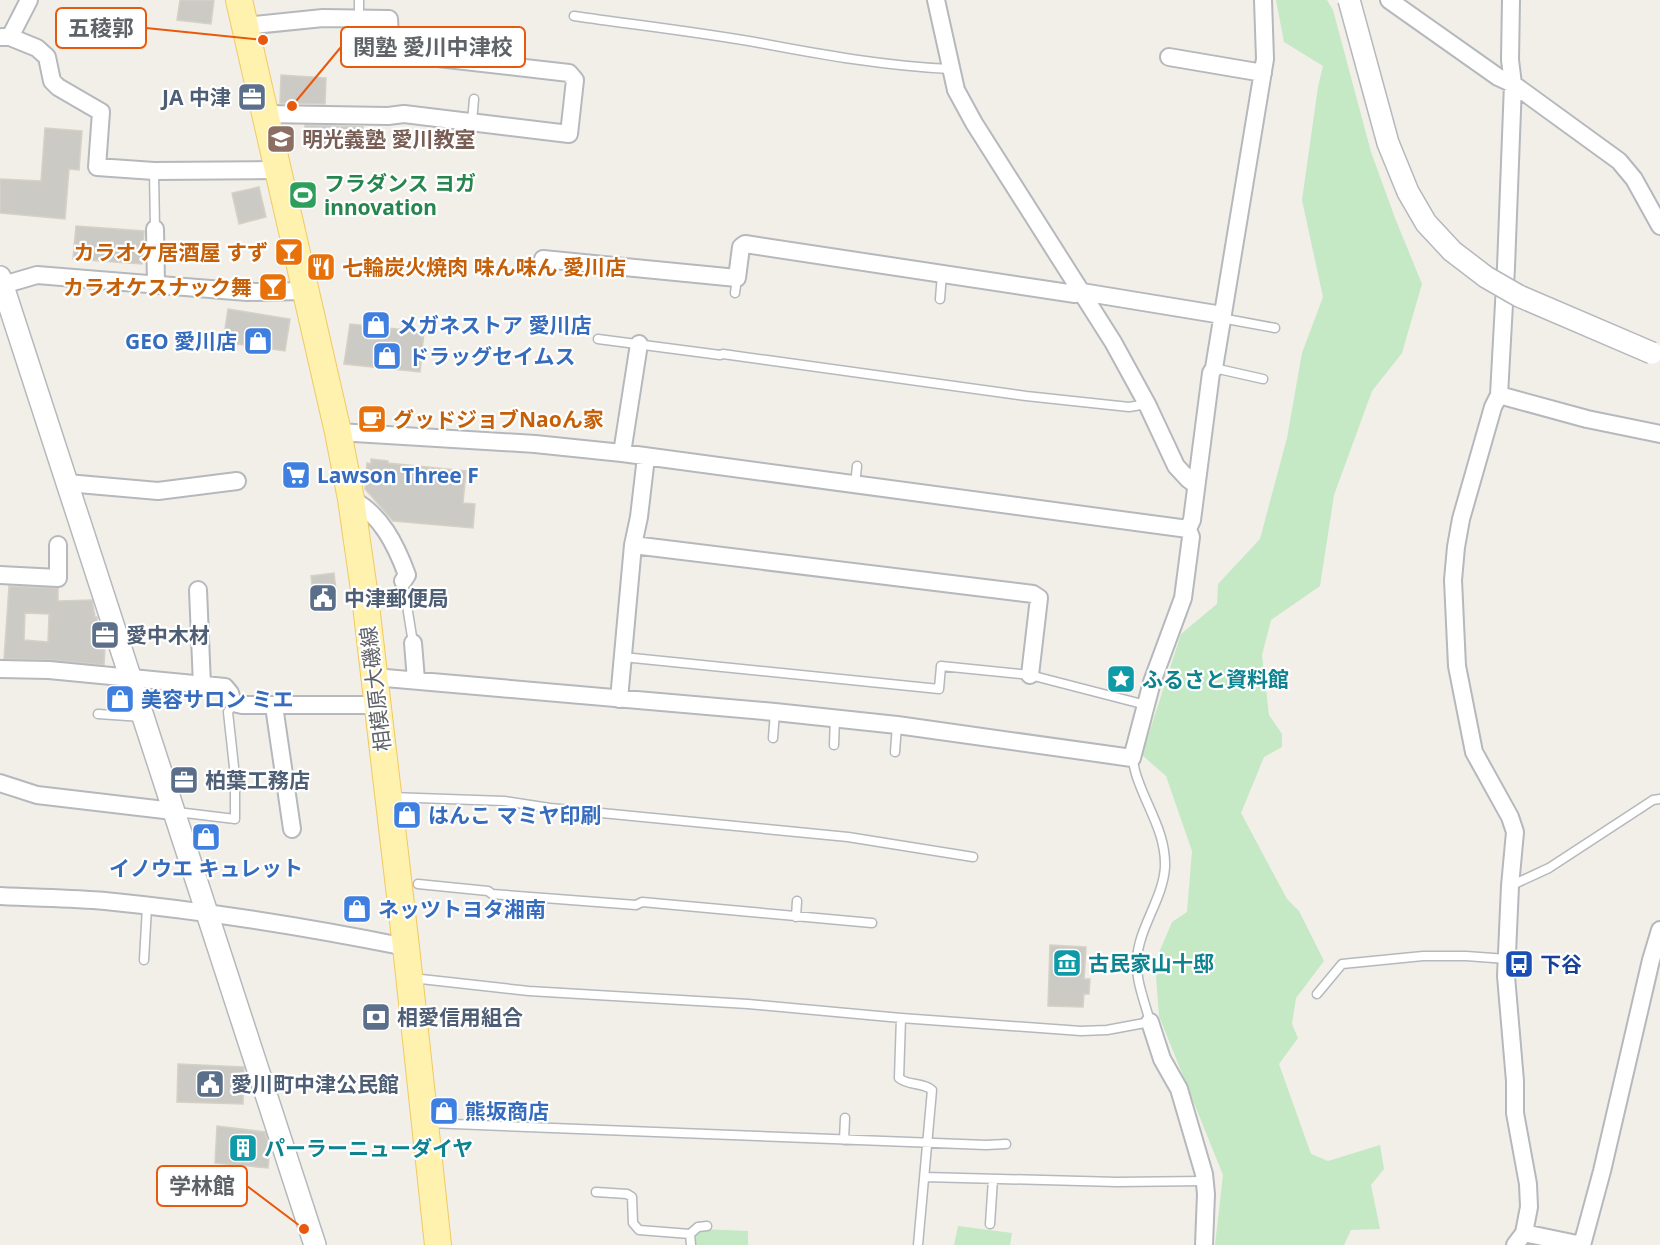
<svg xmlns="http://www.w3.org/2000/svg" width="1660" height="1245" viewBox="0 0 1660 1245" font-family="'Noto Sans','Noto Sans JP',sans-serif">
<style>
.green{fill:#c5e8c5}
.building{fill:#cccac5;stroke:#d6d1c6;stroke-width:1.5;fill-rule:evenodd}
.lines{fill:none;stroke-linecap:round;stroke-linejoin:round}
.service-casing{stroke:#b5b8bc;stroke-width:11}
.minor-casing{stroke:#b5b8bc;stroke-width:20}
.tertiary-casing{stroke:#b5b8bc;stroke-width:24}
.primary-casing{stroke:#f2c960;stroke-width:28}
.service{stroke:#fff;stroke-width:8}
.minor{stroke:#fff;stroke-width:16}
.tertiary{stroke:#fff;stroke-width:21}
.primary{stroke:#fff2af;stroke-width:26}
.tertiary-bridge-casing{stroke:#b5b8bc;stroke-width:24;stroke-linecap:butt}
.tertiary-bridge{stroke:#fff;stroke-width:21}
.labels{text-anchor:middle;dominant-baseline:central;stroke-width:4.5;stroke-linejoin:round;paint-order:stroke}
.service-label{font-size:21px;font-weight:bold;fill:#4e5e75;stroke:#fff;text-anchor:start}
.education-label{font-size:21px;font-weight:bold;fill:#785e54;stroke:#fff;text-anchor:start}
.leisure-label{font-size:21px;font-weight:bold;fill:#27864d;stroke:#fff;text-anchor:start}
.food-label{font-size:21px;font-weight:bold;fill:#c56008;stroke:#fff;text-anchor:end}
.shop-label{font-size:21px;font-weight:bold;fill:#366cbe;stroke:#fff;text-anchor:start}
.culture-label{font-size:21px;font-weight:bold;fill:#0d838f;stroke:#fff;text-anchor:start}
.street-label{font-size:21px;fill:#5f6368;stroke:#fff}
.transit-label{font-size:21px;font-weight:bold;fill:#164399;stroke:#fff;text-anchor:start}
.leader{fill:none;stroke:#e8590c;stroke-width:2}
.callout-dot{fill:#e8590c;stroke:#fff;stroke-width:2}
.callout{fill:#fff;stroke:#e8590c;stroke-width:2}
.callout-label{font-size:22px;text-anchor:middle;font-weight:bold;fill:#5f6368}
</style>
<rect width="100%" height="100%" fill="#f1efe8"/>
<path class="green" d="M1276 0H1327L1333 10 1371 152 1395 218 1422 284 1402 353 1372 391 1334 495 1320 586 1271 620 1262 655 1269 715 1282 734V747L1264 757 1241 813 1287 899 1299 911 1324 961 1296 998 1292 1024 1298 1038 1279 1064 1311 1154 1328 1161 1380 1145 1384 1169 1371 1185 1380 1229 1351 1230 1344 1245H1215L1223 1175 1159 1016 1155 962 1172 922 1187 912 1192 851 1166 776 1142 755 1181 634 1217 604 1218 584 1260 539 1287 438 1302 353 1323 297 1302 200 1318 87 1323 66 1284 42Z
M958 1226 1012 1233 1010 1245H954Z
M701 1229 748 1231V1245H694V1237Z"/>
<path class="building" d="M180 0H214L211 24 177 20Z
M281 75 326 78 325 104 280 103Z
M305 125 363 127 361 148 304 143Z
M45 128 82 131 79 170 69 169 65 219 0 213V179L41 181Z
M259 187 266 217 239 224 232 193Z
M76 226 144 231 142 264 73 259Z
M228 309 290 319 285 351 223 342Z
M350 324 424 332 420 372 344 364Z
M371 459 388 461V463L466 471 463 503 475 504 473 528 393 521 365 489 367 463 371 464Z
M334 573 336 590 330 591 332 606 315 609 311 576Z
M9 586 58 588V601L92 600 95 617H97L98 643H105V647L104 665 50 660 4 659ZM25 613 49 614 48 642 24 640Z
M1050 945 1086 947 1084 979H1090L1089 994H1084L1083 1007 1048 1006Z
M178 1064 244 1067 243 1104 177 1102Z
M217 1126 265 1132 270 1148 268 1168 215 1163Z"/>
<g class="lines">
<g class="service-casing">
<path id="service" d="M574 16C636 25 698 32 760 43 823 55 886 66 950 69
M359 19V0
M472 122 474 99
M154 171 155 229
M735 293 737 278
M940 299 942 274
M1221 318 1275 328
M598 339 720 355 723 354 1026 396 1129 407 1147 404
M1214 368 1263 379
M855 485 857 466
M403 581 413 643
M623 657 939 689 941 666 1030 675 1146 705
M98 714 142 717
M773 738 775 712
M834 745 835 718
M895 752 897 725
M390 797 504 801 550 808 848 837 973 857
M177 812 235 819V776L228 712 233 703
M418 884 488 891 492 894 636 905 642 902 872 923
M1510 886 1549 868 1653 800 1660 799
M796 917 797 901
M144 960 147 907
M412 978 529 991 748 1004 901 1018 1081 1031 1107 1030 1150 1022C1145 1002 1135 979 1137 959 1139 927 1163 899 1165 867 1166 834 1148 809 1138 780 1135 773 1134 765 1132 758
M1317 994 1342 964 1423 956H1466L1507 959
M901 1018 899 1078C908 1086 923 1082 932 1090L918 1245
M428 1123 986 1145 1006 1144
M844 1140 845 1118
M925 1177 1117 1182 1205 1181
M596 1192 627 1194 632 1197 633 1223 639 1230 690 1234 691 1245
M990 1224 993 1179
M690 1234 698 1227 707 1226"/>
</g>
<g class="minor-casing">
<path id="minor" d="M936 0 956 90 974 123 1113 342 1147 404 1176 466 1188 479 1196 485
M1389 0 1498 77 1513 84 1619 161 1634 179 1660 226
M245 26 323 18 389 19 391 51 394 53 569 73 575 80 569 134 404 114 388 116 265 114
M2 37H10L29 0
M10 37 37 48 47 57 52 81 58 87 101 112 97 167 154 171 276 170
M1169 57 1263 73
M155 229 156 284
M543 259 737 278 741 247 745 244 1075 294 1082 292 1222 315
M3 285 37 275 247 292 305 291
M1499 395 1506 267 1513 84 1510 60 1511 0
M338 432 535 444 622 453 1188 529 1192 520 1211 373 1214 368 1265 59 1263 0
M622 453 639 344
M67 483 158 491 237 481
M351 499C381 514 396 545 407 575L403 581
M633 545 1033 594 1039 598 1030 675
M0 575 58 578V545
M198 590 202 685
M413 643 416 680
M0 669 49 670 225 687 230 693 233 703 242 705H378
M374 677 775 712 897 725 1132 758 1152 682 1183 598 1191 537 1188 529
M619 699 633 545 639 517 646 457
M274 706 292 829
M0 783 37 795 173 811
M0 896C35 898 70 898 105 901 206 911 307 927 406 947
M1150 1022 1162 1059 1179 1089 1204 1174 1206 1194 1204 1245
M1524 1233 1582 1245
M1515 1245 1524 1233 1529 1207 1528 1184 1515 1113V1081L1506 976 1510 886 1515 832 1510 817 1474 752 1457 666 1453 580 1456 547 1461 519 1493 407 1499 395 1587 419 1660 434
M1582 1245 1602 1171 1651 960 1660 930"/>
</g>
<g class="tertiary-casing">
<path id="tertiary" d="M0 277C104 600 211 922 315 1245"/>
</g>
<g class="primary-casing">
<path id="primary" d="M239 0 338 432 351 499 365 597 406 947 438 1245"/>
</g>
<use href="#service" class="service"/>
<use href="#minor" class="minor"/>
<use href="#tertiary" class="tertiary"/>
<use href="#primary" class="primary"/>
<g class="tertiary-bridge-casing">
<path id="tertiary-bridge" d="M1349 0 1388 143 1408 192 1426 223 1452 251 1486 277 1519 296 1652 353"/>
</g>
<use href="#tertiary-bridge" class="tertiary-bridge"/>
</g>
<defs>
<g id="office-square" transform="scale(1.5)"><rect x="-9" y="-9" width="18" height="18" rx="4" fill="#5c6f8a" stroke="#fff"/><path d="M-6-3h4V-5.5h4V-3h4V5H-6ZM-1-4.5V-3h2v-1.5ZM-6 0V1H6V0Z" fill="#fff"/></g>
<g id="school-square" transform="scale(1.5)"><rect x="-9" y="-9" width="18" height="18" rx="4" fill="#8d6e63" stroke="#fff"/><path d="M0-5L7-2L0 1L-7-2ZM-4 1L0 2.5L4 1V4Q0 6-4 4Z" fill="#fff"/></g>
<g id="stadium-square" transform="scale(1.5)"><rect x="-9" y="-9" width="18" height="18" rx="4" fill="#2e9e5b" stroke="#fff"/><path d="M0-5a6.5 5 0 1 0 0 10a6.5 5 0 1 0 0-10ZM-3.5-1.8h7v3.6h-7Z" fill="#fff"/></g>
<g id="bar-square" transform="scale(1.5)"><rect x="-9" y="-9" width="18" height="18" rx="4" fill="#e8710a" stroke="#fff"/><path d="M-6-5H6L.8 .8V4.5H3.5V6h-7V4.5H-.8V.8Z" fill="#fff"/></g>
<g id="restaurant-square" transform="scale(1.5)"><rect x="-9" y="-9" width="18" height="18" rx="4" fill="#e8710a" stroke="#fff"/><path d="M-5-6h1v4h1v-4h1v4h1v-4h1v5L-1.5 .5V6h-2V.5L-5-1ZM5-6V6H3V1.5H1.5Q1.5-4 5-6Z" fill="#fff"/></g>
<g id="shop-square" transform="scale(1.5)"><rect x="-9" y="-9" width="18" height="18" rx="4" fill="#3f7fe0" stroke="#fff"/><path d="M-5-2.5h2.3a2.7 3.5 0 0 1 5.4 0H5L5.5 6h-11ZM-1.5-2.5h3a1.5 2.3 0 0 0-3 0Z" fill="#fff"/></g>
<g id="cafe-square" transform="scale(1.5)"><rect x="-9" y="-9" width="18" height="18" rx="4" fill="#e8710a" stroke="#fff"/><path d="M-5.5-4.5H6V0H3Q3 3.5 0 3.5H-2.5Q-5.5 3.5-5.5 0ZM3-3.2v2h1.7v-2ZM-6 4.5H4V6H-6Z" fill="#fff"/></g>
<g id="supermarket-square" transform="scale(1.5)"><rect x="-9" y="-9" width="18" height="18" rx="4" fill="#3f7fe0" stroke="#fff"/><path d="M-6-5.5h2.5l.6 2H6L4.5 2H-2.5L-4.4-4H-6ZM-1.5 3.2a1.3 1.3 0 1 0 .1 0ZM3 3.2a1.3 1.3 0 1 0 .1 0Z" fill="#fff"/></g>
<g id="civic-square" transform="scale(1.5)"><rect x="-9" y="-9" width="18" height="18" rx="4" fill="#5c6f8a" stroke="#fff"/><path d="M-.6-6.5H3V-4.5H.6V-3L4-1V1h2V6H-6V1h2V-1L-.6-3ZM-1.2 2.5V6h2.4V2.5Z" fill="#fff"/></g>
<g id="sight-square" transform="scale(1.5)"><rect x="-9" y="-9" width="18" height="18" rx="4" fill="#0f9aa8" stroke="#fff"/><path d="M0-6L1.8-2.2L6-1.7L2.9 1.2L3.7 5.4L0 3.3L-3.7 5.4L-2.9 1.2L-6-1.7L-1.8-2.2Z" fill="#fff"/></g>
<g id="museum-square" transform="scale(1.5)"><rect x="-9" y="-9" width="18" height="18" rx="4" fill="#0f9aa8" stroke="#fff"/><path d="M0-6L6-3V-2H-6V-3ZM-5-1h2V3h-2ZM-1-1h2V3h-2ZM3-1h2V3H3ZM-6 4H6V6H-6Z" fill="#fff"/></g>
<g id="bus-square" transform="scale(1.5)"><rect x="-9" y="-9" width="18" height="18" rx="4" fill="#1a4fb4" stroke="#fff"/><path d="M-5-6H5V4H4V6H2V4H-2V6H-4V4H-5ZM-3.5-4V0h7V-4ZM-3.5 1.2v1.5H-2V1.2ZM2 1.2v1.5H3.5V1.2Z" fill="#fff"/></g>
<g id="bank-square" transform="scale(1.5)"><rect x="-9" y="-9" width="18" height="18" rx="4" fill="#5c6f8a" stroke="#fff"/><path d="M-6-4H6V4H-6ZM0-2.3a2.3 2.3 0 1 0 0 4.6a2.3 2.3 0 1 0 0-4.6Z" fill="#fff"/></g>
<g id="building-square" transform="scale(1.5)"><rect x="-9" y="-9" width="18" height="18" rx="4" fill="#0f9aa8" stroke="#fff"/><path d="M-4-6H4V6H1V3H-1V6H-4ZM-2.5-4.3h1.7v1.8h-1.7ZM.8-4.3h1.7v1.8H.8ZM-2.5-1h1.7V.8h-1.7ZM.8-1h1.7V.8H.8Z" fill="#fff"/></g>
</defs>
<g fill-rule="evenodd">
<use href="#office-square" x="252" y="97"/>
<use href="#school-square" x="281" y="139"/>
<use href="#stadium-square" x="303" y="195"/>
<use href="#bar-square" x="289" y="252"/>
<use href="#restaurant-square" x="321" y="267"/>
<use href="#bar-square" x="273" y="287"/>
<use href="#shop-square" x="376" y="325"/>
<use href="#shop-square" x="258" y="341"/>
<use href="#shop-square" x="387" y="356"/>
<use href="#cafe-square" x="372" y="419"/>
<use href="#supermarket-square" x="296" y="475"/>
<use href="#civic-square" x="323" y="598"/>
<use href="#office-square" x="105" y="635"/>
<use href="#sight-square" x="1121" y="679"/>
<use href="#shop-square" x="120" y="699"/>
<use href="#office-square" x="184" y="780"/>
<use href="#shop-square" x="407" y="815"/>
<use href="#shop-square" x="206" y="837"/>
<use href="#shop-square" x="357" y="909"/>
<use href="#museum-square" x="1067" y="963"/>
<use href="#bus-square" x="1519" y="964"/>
<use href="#bank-square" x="376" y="1017"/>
<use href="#civic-square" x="210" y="1084"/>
<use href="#shop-square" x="444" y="1111"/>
<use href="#building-square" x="243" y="1148"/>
</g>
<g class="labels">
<g class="service-label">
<text x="231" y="97" text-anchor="end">JA 中津</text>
<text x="344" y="598">中津郵便局</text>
<text x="126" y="635">愛中木材</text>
<text x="205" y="780">柏葉工務店</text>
<text x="397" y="1017">相愛信用組合</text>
<text x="231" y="1084">愛川町中津公民館</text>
</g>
<g class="education-label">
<text x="302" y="139">明光義塾 愛川教室</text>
</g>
<g class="leisure-label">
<text x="324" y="183">フラダンス ヨガ<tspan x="324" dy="24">innovation</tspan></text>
</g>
<g class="food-label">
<text x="268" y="252">カラオケ居酒屋 すず</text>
<text x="342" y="267" text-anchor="start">七輪炭火焼肉 味ん味ん 愛川店</text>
<text x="252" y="287">カラオケスナック舞</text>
<text x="393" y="419" text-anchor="start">グッドジョブNaoん家</text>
</g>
<g class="shop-label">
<text x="397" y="325">メガネストア 愛川店</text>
<text x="237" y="341" text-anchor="end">GEO 愛川店</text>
<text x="408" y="356">ドラッグセイムス</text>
<text x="317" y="475">Lawson Three F</text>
<text x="141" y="699">美容サロン ミエ</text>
<text x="428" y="815">はんこ マミヤ印刷</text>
<text x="206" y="868" text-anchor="middle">イノウエ キュレット</text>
<text x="378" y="909">ネッツトヨタ湘南</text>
<text x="465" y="1111">熊坂商店</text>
</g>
<g class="culture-label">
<text x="1142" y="679">ふるさと資料館</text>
<text x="1088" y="963">古民家山十邸</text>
<text x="264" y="1148">パーラーニューダイヤ</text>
</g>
<g class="street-label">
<text transform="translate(375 689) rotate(-97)">相模原大磯線</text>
</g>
<g class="transit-label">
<text x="1540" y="964">下谷</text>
</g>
</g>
<path class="leader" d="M263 40L146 28M292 106L341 47M304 1229L247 1186"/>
<g class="callout-dot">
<circle cx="263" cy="40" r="6"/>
<circle cx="292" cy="106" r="6"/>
<circle cx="304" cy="1229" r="6"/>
</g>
<g class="callout">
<rect x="56" y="8" width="90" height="40" rx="6"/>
<rect x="341" y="27" width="184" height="40" rx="6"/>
<rect x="157" y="1166" width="90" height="40" rx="6"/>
</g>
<g class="callout-label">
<text x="101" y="36">五稜郭</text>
<text x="433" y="55">関塾 愛川中津校</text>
<text x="202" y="1194">学林館</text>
</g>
</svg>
